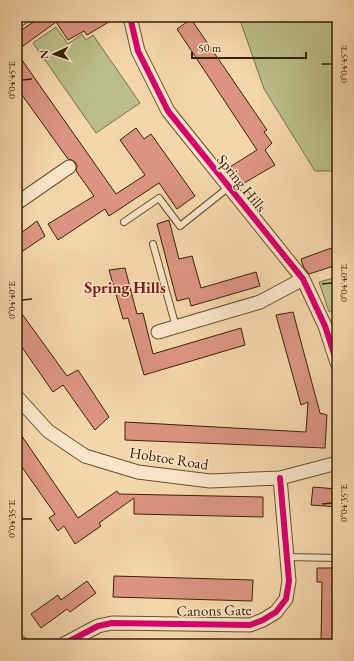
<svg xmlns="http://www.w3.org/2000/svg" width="354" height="661" viewBox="0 0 354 661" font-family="'EB Garamond',serif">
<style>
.green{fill:#bbbe89;stroke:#7b7046}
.building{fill:#db9481;stroke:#3b2104}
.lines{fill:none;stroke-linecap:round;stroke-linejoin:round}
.service-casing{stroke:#694e2e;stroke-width:8}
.minor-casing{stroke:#694e2e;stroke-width:15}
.service{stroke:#f8e4c8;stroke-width:6}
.minor{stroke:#f8e4c8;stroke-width:13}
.cycleway-casing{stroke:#f8e4c8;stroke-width:8}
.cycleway{stroke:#d6006c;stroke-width:6}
.ticks{fill:none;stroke:#3b2104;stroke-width:1.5}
.labels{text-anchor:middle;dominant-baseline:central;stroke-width:3;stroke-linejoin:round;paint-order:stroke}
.street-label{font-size:15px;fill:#3b2104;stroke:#f8e4c8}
.neighbourhood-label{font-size:16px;font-weight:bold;fill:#7a1f14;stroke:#f8e4c8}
.neatline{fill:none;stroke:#3b2104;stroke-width:1.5}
.ticks-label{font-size:10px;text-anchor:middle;fill:#3b2104}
</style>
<rect width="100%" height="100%" fill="#f4d6ab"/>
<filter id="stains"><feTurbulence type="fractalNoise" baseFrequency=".005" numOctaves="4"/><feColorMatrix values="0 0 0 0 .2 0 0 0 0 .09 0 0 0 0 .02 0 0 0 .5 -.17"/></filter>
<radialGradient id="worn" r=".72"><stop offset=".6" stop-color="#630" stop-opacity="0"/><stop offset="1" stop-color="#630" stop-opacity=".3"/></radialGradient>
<path class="green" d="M239 17H337V171H315L264 89Z
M56 27 68 44 82 34 86 40 93 35 140 103 96 133 33 43Z
M337 277V310L329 312 319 282Z"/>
<path class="building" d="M41 17H117L87 35 84 31 68 40 56 22 23 46 17 36V33Z
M191 19 267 130 264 132 272 143 265 150 275 165 239 186 225 170 257 150 177 29Z
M17 53 116 194 145 175 120 140 136 128 144 139 151 134 195 196 177 209 159 183 109 216 105 209 58 240 48 224 94 196 76 171 77 166 75 162 72 160 68 159 17 88Z
M169 220 179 259 192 256 201 288 256 272 260 286 191 306 189 298 177 301 157 224Z
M37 221 45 236 17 255V236Z
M337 246V265L309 274 303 266 301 259Z
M125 268 137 314 143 313 153 354 241 328 245 345 144 375 128 318 123 319 109 270Z
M17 307 67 376 78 370 109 417 95 430 63 385 53 392 17 340Z
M293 312 320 413 327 415 325 448 125 440V422L306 432 308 402 301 405 276 315Z
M17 429 78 518 117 491 119 494 263 497V517L134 514V498L99 523 101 526 75 544 64 526 58 531 49 518 55 514 17 460Z
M313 487 337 489V507L311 505Z
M317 568H337V644H321L322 582H317Z
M114 576 253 580 252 601 113 597Z
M87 581 96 593 70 612 67 609 41 628 31 614 58 595 61 600Z"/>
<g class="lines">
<g class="service-casing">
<path id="service" d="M17 25 29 17
M124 222 159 198 180 226 229 187
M153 244 176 327
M287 557 337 558"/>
</g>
<g class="minor-casing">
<path id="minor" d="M130 17 138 51 168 111 303 279 325 326 337 363
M17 203 69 167
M158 332 260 302 303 279
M17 397 48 431 85 456 138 472 210 481 280 478 337 463
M17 641 22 644
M64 644 98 626 112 623 250 625 263 620 276 612 286 599 289 581 280 478"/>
</g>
<use href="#service" class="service"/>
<use href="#minor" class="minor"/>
<g class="cycleway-casing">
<path id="cycleway" d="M130 17 138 51 168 111 303 279 325 326 337 363
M64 644 98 626 112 623 250 625 263 620 276 612 286 599 289 581 280 478"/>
</g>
<use href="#cycleway" class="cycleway"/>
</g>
<path class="ticks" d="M322 64H332M22 80 32 79M322 284 332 283M22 300 32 299M322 504 332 503M22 519H32"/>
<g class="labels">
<g class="street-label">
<text transform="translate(242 183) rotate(51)">Spring Hills</text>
<text transform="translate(169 458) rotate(9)">Hobtoe Road</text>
<text transform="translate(214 610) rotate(-1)">Canons Gate</text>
</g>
<g class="neighbourhood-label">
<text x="125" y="287">Spring Hills</text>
</g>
</g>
<rect width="354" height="661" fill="none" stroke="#f4d6ab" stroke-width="44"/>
<g transform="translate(54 54) rotate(267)" stroke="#f8e4c8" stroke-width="3" paint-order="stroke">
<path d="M0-3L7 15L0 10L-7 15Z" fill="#3b2104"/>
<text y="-6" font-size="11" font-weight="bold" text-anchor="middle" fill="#3b2104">N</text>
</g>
<path d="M192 52v6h114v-6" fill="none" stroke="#3b2104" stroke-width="2"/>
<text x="198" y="52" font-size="12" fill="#3b2104" stroke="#f8e4c8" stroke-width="3" paint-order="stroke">50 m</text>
<rect x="22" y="22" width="310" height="617" class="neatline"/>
<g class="ticks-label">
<text transform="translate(343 64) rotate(-90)" y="4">0°04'45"E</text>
<text transform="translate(11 80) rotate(-90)" y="4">0°04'45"E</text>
<text transform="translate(343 283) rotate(-90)" y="4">0°04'40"E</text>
<text transform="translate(11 300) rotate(-90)" y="4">0°04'40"E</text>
<text transform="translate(343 503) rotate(-90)" y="4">0°04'35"E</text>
<text transform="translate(11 519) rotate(-90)" y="4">0°04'35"E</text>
</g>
<rect width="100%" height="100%" filter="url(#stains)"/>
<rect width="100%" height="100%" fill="url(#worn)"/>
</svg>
